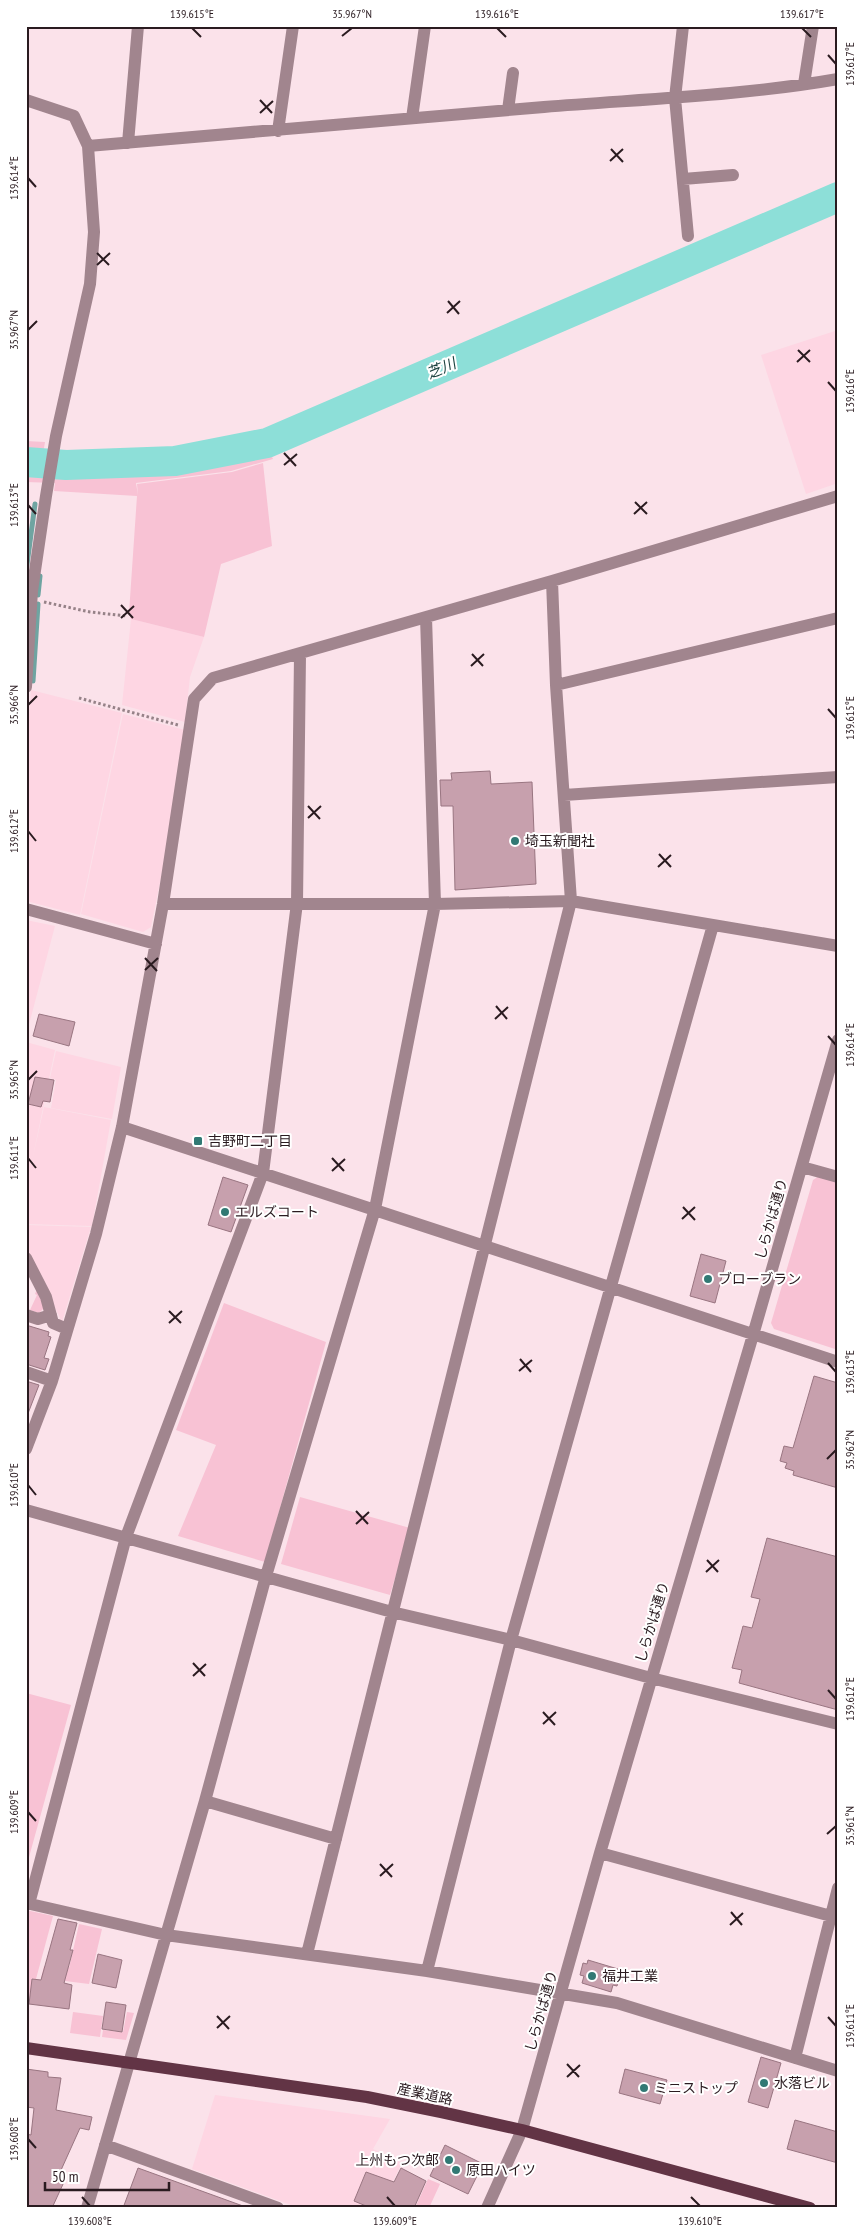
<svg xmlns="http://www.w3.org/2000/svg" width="864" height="2234" viewBox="0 0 864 2234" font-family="'PT Sans Narrow','Noto Sans JP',sans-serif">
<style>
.built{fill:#fed6e3}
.green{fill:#f8c2d4}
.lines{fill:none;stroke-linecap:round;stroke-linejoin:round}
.stream{stroke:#6fa4a1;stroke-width:5}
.river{stroke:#8ddfd8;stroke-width:30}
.building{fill:#c7a0ad;stroke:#997581}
.path{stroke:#968288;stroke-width:3;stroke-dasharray:2.5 2.5;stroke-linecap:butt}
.minor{stroke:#a1858e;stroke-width:12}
.major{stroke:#623445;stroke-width:12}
.ticks{fill:none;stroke:#2a1b20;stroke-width:2}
.poi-dot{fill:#317974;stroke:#fff;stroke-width:2}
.labels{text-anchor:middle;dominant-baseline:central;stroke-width:4;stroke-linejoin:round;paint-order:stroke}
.poi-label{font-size:14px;fill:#2a1b20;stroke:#fff;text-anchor:start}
.street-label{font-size:14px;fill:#2a1b20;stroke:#fff}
.water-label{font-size:15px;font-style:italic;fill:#183f3c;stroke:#fff}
.neatline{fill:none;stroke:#2a1b20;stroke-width:2}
.ticks-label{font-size:12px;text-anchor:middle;fill:#2a1b20}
</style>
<rect width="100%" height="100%" fill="#fbe2ea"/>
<path class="built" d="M838 330V483L806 494 761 355Z
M131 619 204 637 190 677 185 722 122 705Z
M31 690 122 713 80 915 26 901V752Z
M123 714 185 730 169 838 151 927 143 932 81 914Z
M26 920 55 926 26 1036Z
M26 1042 55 1050 32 1161 44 1107 111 1120 92 1226 26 1224Z
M56 1051 121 1067 112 1119 51 1108 56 1080 50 1078Z
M26 1225 91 1227 62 1322 26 1249Z
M215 2095 390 2119 373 2149 402 2163 380 2208H299L192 2169Z"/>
<path class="green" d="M26 441 45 442 42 460 26 458Z
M267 446 273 459 231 471 136 483 138 495 137 484 232 472 263 463 272 546 221 564 204 637 131 619 129 613 137 496 54 491 55 483 26 482V464L77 469 172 466 233 458Z
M819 1176 838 1182V1350L774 1329 771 1323 813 1180Z
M37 1289 44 1308 39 1313 30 1310 37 1295 35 1294Z
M224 1303 326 1342 265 1562 178 1536 216 1445 176 1430Z
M300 1497 410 1528 390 1595 281 1564Z
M26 1693 71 1705 26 1868Z
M26 1910 53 1916 26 2016Z
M79 1924 102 1929 89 1984 41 1978 44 1966 65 1971 66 1967 69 1968Z
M73 2012 103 2016 100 2037 70 2033Z
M127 2012 134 2013 126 2040 102 2037 103 2030 123 2032Z
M428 2179 440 2184 429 2208H415Z"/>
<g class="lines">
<path class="stream" d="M26 572 35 504
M38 595 40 576
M33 681 38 604"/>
<path class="river" d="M26 462 66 465 175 461 267 443 838 197"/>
</g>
<path class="building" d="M490 771 491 784 532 782 536 884 455 890 453 806H441L440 780H452L451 773Z
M39 1014 75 1022 69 1046 33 1036Z
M35 1077 54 1080 50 1102 43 1101 41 1107 28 1104Z
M223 1177 248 1185 231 1232 208 1225Z
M701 1254 726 1261 715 1303 690 1296Z
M26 1325 49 1332 48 1336 51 1337 44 1358 49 1359 45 1370 26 1364Z
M814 1376 838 1383V1488L793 1475 794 1471 785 1468 787 1463 780 1461 784 1446 793 1448Z
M26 1381 39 1385 27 1416H26Z
M767 1538 838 1557V1710L739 1683 742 1670 732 1668 743 1626 752 1628 760 1599 751 1597Z
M58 1919 77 1923 70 1950H73L64 1983 72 1985 69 2009 29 2004 32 1979 41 1980Z
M98 1954 122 1960 116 1988 92 1983Z
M588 1960 618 1969 617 1973 621 1974 617 1986 613 1985 611 1992 582 1983 584 1976 580 1975 583 1963 587 1964Z
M106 2002 126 2005 122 2032 102 2029Z
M761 2057 781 2063 768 2108 748 2102Z
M26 2069 48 2072V2077L61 2078 56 2110 92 2117 89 2130 80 2128 57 2179 64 2182 52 2208H26V2134L31 2135 34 2108 26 2107Z
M625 2069 667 2080 660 2104 619 2093Z
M795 2120 838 2132V2163L787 2149Z
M445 2145 483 2164 468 2194 430 2176Z
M138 2168 243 2206V2208H123Z
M401 2168 426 2181 414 2208H371L354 2201 366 2172 394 2182Z"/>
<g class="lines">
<path class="path" d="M44 602 90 612 127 616
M79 698 178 725"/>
<path class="minor" d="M683 26 675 98 688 236
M804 84 813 26
M26 100 74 116 88 146 94 232 90 284 56 436 46 496 32 591 26 687
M508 110 513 73
M412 118 425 26
M278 131 293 26
M128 143 138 26
M88 146C240 134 392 119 544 107 642 99 741 96 838 79
M683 179 733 175
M556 685 838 618
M564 795 838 777
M163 904H435L571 901 838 946
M26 909 156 944
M122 1127 838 1362
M802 1167 838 1177
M26 1258 46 1297 53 1323 67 1329
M26 1315 38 1319 51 1315
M26 1372 52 1381
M26 1449 52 1381 96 1234 122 1127 163 904 194 699 213 678 552 581 838 496
M26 1510 392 1612 511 1640 651 1678 838 1724
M205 1801 336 1839
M600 1853 831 1916
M26 1903 166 1935 427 1971 617 2003 838 2071
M29 1904 126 1537 263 1173 297 903 300 655
M307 1954 571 901 556 685 552 581
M427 1971 511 1640 713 925
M795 2058 838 1888
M105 2145 278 2208
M87 2208 205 1801 266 1576 375 1209 435 904 426 617
M487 2208 522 2130 600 1853 753 1335 838 1040"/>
<path class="major" d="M26 2048 367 2097 441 2112 522 2130 810 2208"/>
</g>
<path class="ticks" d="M192 28 201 37M497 28 506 37M802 28 811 37M342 36 352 28M828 55 836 64M260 100 272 113M260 113 273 101M611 149 623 162M610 161 623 149M28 178 36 187M97 253 109 265M97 265 110 253M448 301 459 314M447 313 460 301M28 330 37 321M798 350 810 362M797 362 810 350M828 382 836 391M284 453 296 466M284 465 297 454M635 502 647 514M28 505 36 514M634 514 647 502M121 605 133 618M121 618 134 606M472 654 483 666M471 666 484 654M28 705 37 696M828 709 836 718M308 806 320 819M308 818 321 806M28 831 36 841M659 854 671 867M658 867 671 855M145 958 157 971M145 970 158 958M496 1006 507 1019M495 1019 508 1007M828 1036 836 1045M28 1080 37 1071M28 1158 36 1168M332 1158 344 1171M332 1171 345 1159M683 1207 695 1220M682 1219 695 1207M169 1311 181 1323M169 1323 182 1311M520 1359 531 1372M828 1363 836 1372M519 1371 532 1360M827 1459 836 1450M28 1485 36 1495M356 1511 368 1524M356 1524 369 1512M707 1560 718 1572M706 1572 719 1560M193 1663 205 1676M193 1676 206 1664M828 1690 836 1699M543 1712 555 1725M543 1724 556 1712M28 1812 36 1821M827 1834 836 1826M380 1864 392 1877M380 1876 393 1864M731 1912 742 1925M730 1925 743 1913M217 2016 229 2029M828 2017 836 2026M217 2028 230 2016M567 2064 579 2077M567 2077 580 2065M28 2139 36 2148M82 2197 90 2206M387 2197 395 2206M691 2197 700 2206"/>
<g class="poi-dot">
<circle cx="515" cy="841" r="5"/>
<rect x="193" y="1136" width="10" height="10" rx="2.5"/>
<circle cx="225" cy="1212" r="5"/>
<circle cx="708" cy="1279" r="5"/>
<circle cx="592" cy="1976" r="5"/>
<circle cx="764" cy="2083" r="5"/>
<circle cx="644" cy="2088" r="5"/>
<circle cx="449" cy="2160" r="5"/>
<circle cx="456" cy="2170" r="5"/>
</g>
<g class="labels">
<g class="poi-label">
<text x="525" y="841">埼玉新聞社</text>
<text x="208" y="1141">吉野町二丁目</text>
<text x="235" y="1212">エルズコート</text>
<text x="718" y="1279">ブローブラン</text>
<text x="602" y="1976">福井工業</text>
<text x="774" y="2083">水落ビル</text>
<text x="654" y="2088">ミニストップ</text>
<text x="439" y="2160" text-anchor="end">上州もつ次郎</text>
<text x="466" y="2170">原田ハイツ</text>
</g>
<g class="street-label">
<text transform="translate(771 1219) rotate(-74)">しらかば通り</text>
<text transform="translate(652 1622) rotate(-73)">しらかば通り</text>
<text transform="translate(541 2011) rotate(-74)">しらかば通り</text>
<text transform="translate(425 2094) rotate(12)">産業道路</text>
</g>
<g class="water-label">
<text transform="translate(441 368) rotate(-23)">芝川</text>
</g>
</g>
<rect width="864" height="2234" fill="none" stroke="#ffffff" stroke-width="55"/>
<path d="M45 2182v8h124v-8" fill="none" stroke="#2a1b20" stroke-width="2.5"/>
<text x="52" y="2182" font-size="15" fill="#2a1b20" stroke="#ffffff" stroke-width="4" paint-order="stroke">50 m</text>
<rect x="28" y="28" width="808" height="2178" class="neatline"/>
<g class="ticks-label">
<text x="192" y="18">139.615°E</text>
<text x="352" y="18">35.967°N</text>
<text x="497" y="18">139.616°E</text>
<text x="802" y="18">139.617°E</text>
<text transform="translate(850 64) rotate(-90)" y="4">139.617°E</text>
<text transform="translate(14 178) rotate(-90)" y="4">139.614°E</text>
<text transform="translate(14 330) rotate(-90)" y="4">35.967°N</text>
<text transform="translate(850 391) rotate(-90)" y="4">139.616°E</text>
<text transform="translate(14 505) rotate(-90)" y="4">139.613°E</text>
<text transform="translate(14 705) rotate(-90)" y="4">35.966°N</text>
<text transform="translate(850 718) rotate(-90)" y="4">139.615°E</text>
<text transform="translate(14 831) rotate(-90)" y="4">139.612°E</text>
<text transform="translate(850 1045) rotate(-90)" y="4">139.614°E</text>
<text transform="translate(14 1080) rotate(-90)" y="4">35.965°N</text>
<text transform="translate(14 1158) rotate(-90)" y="4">139.611°E</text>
<text transform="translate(850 1372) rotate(-90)" y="4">139.613°E</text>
<text transform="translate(850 1450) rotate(-90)" y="4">35.962°N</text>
<text transform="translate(14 1485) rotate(-90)" y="4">139.610°E</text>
<text transform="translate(850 1699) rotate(-90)" y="4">139.612°E</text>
<text transform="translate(14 1812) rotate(-90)" y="4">139.609°E</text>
<text transform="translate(850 1826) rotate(-90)" y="4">35.961°N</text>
<text transform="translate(850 2026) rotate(-90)" y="4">139.611°E</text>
<text transform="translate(14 2139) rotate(-90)" y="4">139.608°E</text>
<text x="90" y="2225">139.608°E</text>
<text x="395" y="2225">139.609°E</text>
<text x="700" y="2225">139.610°E</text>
</g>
</svg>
